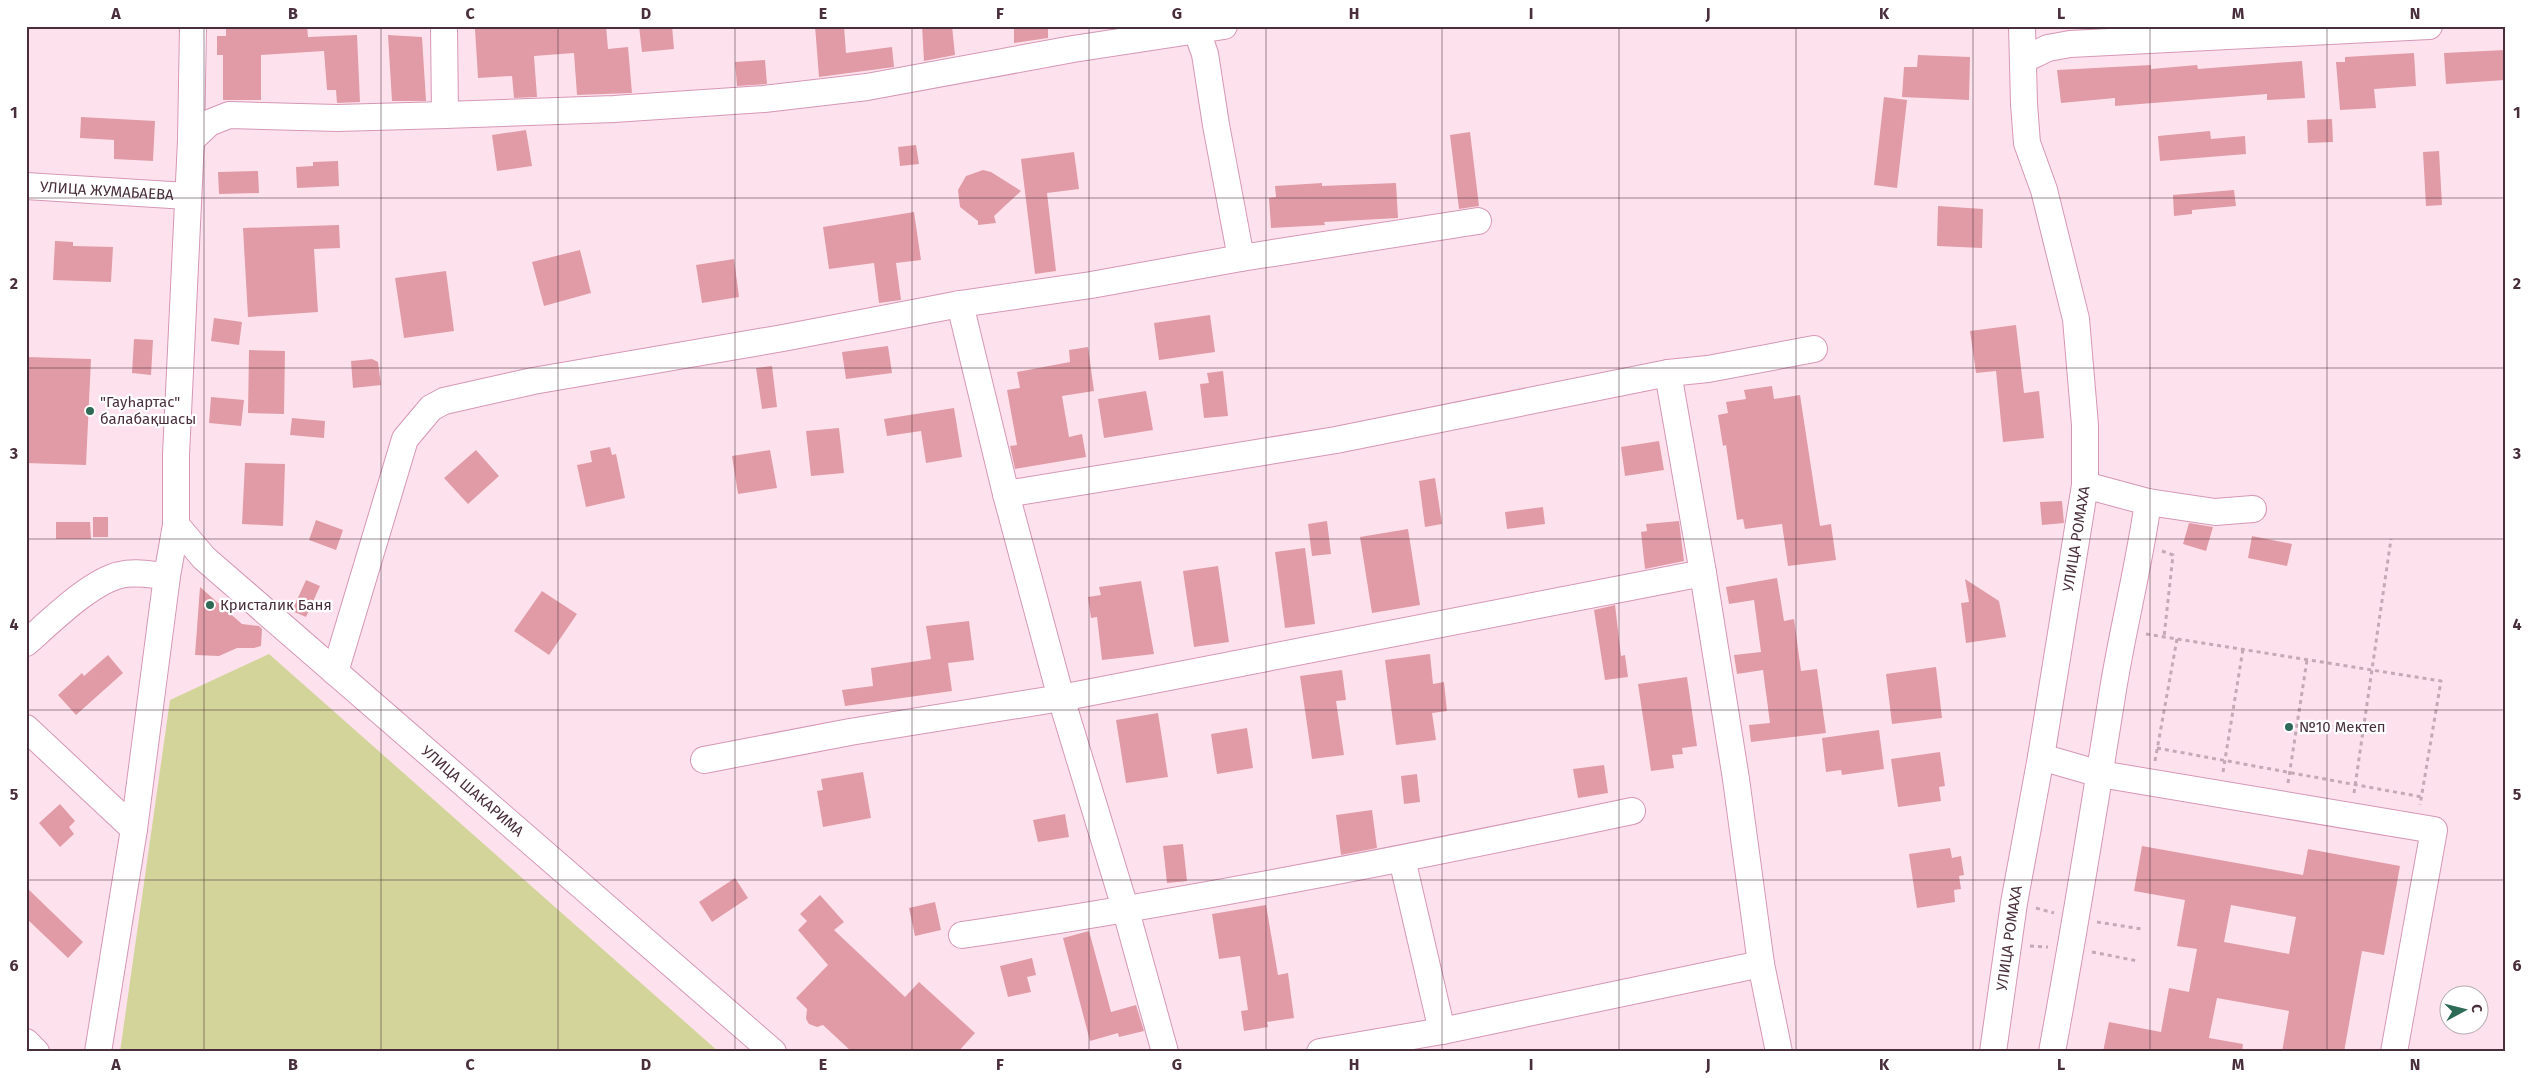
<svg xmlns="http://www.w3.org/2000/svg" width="2531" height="1078" viewBox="0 0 2531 1078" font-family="'Fira Sans',sans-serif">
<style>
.green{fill:#d3d49a}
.building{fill:#e19ba6;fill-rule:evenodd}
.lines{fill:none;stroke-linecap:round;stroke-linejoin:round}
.minor-casing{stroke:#d697b5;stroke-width:28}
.path{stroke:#c5aab6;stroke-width:3;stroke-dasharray:4 4;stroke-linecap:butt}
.minor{stroke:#fff;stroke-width:26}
.grid{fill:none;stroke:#492f3b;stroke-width:1;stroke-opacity:0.55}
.poi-dot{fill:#2e6b57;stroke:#fff;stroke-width:2}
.labels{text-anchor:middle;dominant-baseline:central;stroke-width:4.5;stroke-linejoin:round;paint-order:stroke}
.street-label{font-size:15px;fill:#492f3b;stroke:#fff}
.poi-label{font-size:15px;fill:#492f3b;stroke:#fff;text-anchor:start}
.neatline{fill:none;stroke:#492f3b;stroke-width:2}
.grid-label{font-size:16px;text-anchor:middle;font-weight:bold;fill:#492f3b}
</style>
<rect width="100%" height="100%" fill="#fde2ee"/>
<path class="green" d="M269 654 719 1052H120L170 700Z"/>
<path class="building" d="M226 26H307L308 37 357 35 360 102 337 103 336 90H327L324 51 261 55V100H223V55H217V36H226Z
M534 26H606L608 49 628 47 632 93 577 95 574 53 534 56 537 97 514 98 512 76 478 78 475 29Z
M639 26H672L674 49 642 52Z
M815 26H844L846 53 892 47 894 67 819 77Z
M922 26H952L955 55 924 61Z
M1014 26H1048V38L1014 43Z
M388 35 422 37 426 101H392Z
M2505 50V80L2446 84 2444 53Z
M2414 53 2416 86 2374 89 2376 108 2340 110 2336 62H2345V57Z
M1918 55 1970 57 1969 100 1902 97 1904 67H1917Z
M765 60 767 84 737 86 735 62Z
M2302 61 2305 98 2267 100V94L2115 106V98L2061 103 2057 70 2151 65V69L2197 65 2198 69Z
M1884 97 1907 100 1897 188 1874 185Z
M81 117 155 121 153 161 114 159V140L80 138Z
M2332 119 2333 142 2308 143 2307 120Z
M526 130 532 166 497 171 492 135Z
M2210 131 2211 139 2245 136 2246 154 2160 161 2158 136Z
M1470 132 1479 206 1459 209 1450 135Z
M916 145 919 164 900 166 898 147Z
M2439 151 2442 205 2426 206 2423 152Z
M1074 152 1079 189 1047 193 1056 271 1035 274 1021 159Z
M338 161 339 186 297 188 296 167 313 166V162Z
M983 170 991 172 1021 191 994 216 996 223 978 225V221L960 207 958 190 966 176Z
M258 171 259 193 219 194 218 172Z
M1322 183V186L1396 183 1398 218 1324 222 1325 225 1271 228 1269 198 1276 197 1275 186Z
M2234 190 2236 206 2192 210V214L2174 216 2173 195Z
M1938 206 1983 209 1982 248 1937 246Z
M914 212 921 260 896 263 901 300 879 303 874 263 829 269 823 227Z
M339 225 340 248 314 249 318 312 248 317 243 228Z
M55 241 73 242V246L113 247 111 282 53 280Z
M580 250 591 293 544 306 532 262Z
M734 259 739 297 702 303 696 265Z
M446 271 454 331 404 338 395 278Z
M1210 315 1215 352 1159 360 1154 323Z
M214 318 242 322 239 345 211 341Z
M2016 325 2024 393 2039 391 2044 438 2003 442 1996 371 1976 373 1970 331Z
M134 339 153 340 151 375 132 373Z
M888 346 892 373 846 379 842 352Z
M1088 347 1094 391 1062 396 1069 437 1082 434 1086 457 1015 469 1010 446 1017 445 1007 390 1020 388 1017 372 1070 362 1069 350Z
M249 350 285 351 284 414 248 413Z
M26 357 91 359 86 465 26 463Z
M372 359 378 362 381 385 353 388 351 361Z
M772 366 777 407 762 409 756 368Z
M1223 371 1228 416 1204 418 1200 384 1209 383 1207 373Z
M1772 386 1774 399 1800 395 1820 526 1831 524 1836 560 1788 566 1782 524 1745 529 1743 519 1737 520 1726 445 1723 446 1718 415 1728 413 1726 402 1746 399 1744 390Z
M1146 391 1153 430 1104 438 1098 399Z
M211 397 244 400 241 426 209 423Z
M954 408 962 457 926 463 921 431 887 436 884 419Z
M292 418 325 421 324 438 290 435Z
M839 428 844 473 811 476 806 431Z
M1659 441 1664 470 1625 476 1621 447Z
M610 447 612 455 616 454 625 498 586 507 577 465 592 462 590 451Z
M476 450 499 476 468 504 444 478Z
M770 450 777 488 738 494 732 456Z
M245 463 285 464 283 526 242 524Z
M1435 478 1442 524 1425 527 1419 481Z
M2062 501 2064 523 2042 525 2040 502Z
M1543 507 1545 524 1507 529 1505 512Z
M93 517H108V537H93Z
M316 520 343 530 336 550 309 540Z
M1327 521 1331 554 1312 556 1308 524Z
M1679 521 1684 561 1645 569 1641 532 1647 531 1646 524Z
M56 522H90L91 539H56Z
M2189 523 2213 527 2206 551 2183 544Z
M1408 529 1420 605 1372 613 1360 537Z
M2252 536 2292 544 2287 566 2248 558Z
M1305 548 1315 624 1285 628 1275 552Z
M1218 566 1229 642 1194 647 1183 571Z
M1777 578 1784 621 1794 619 1801 671 1817 669 1826 733 1751 742 1749 725 1770 723 1763 670 1737 674 1734 655 1761 652 1754 600 1729 604 1726 587Z
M1965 579 1999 601 2006 637 1966 643 1961 603 1969 602Z
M306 580 320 586 306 617 292 611Z
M1141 581 1154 654 1102 660 1097 617 1091 618 1088 597 1101 595 1099 587Z
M200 587 242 624 259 626 262 629 261 646 254 648H237L219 656 195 655Z
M542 591 577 614 549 655 514 631Z
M1615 605 1621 656 1625 655 1628 677 1605 680 1594 610Z
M969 621 974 660 948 663 952 691 845 706 842 690 873 686 871 668 931 659 926 626Z
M1430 654 1433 684 1444 682 1447 711 1432 713 1436 740 1396 745 1385 660Z
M108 655 123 673 76 715 58 695 82 673 84 676Z
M1936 667 1942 718 1892 724 1886 674Z
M1342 670 1346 700 1336 701 1344 755 1312 759 1300 676Z
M1687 677 1697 746 1682 748 1683 754 1672 755 1674 768 1651 771 1638 684Z
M1158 713 1168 777 1126 783 1116 720Z
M1247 728 1253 768 1217 774 1211 734Z
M1879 730 1884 769 1842 775 1841 770 1826 772 1822 738Z
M1940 752 1945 786 1939 787 1941 801 1898 807 1891 759Z
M1604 765 1608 793 1578 798 1573 769Z
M863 772 871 818 823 827 817 791 823 790 821 779Z
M1417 774 1420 802 1404 804 1401 776Z
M60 804 75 821 69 827 74 834 60 847 39 823Z
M1372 810 1377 848 1341 855 1336 815Z
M1065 814 1069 837 1038 842 1033 820Z
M1183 844 1187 881 1167 883 1163 846Z
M2142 846 2303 875 2308 849 2400 866 2384 955 2362 951 2344 1052H2282L2289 1011 2217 998 2209 1038 2243 1044 2242 1052H2103L2109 1022 2161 1032 2169 988 2189 992 2197 949 2177 946 2185 900 2134 891ZM2231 905 2296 917 2289 954 2224 942Z
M1950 848 1952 858 1961 856 1964 875 1959 876 1961 889 1954 890 1955 902 1917 908 1909 854Z
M735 878 748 898 712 922 699 902Z
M26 887 83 942 68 958 26 918Z
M820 895 844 922 834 930 905 997 919 982 975 1033 958 1052H852L823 1025 817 1027 809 1024 806 1019 807 1009 796 998 828 965 798 930 807 921 800 914Z
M935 902 941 930 915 936 909 908Z
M1266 905 1278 975 1288 973 1294 1018 1267 1022 1268 1027 1244 1031 1241 1011 1248 1010 1240 956 1219 959 1212 914Z
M1089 931 1111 1012 1136 1005 1144 1031 1119 1037 1118 1033 1090 1041 1063 938Z
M1032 958 1036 975 1027 977 1031 992 1008 997 1000 966Z"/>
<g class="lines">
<g class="minor-casing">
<g id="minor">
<path d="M444 26 445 115"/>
<path d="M1195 26 1205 54 1216 125 1241 258"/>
<path d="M2023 60 2048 48 2070 44 2429 26"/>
<path d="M191 140 209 123 229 115 337 118 445 115 614 109 764 99 867 87 1073 49 1224 26"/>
<path id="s1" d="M26 186 187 196"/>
<path d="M960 304 1006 494 1061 698 1126 911 1165 1052"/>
<path d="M1668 373 1703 573 1736 779 1761 964 1779 1052"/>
<path d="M2085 485 2148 502 2215 512 2253 509"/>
<path d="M1006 494 1336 440 1668 373 1708 369 1814 349"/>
<path id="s2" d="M176 525 204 558 773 1052"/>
<path d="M26 643C50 622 90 582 120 575 135 571 152 575 167 576"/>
<path d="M335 672 405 439 431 408 444 401 533 381 783 338 960 304 1091 285 1241 258 1478 221"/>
<path d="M26 728 134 829"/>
<path d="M2041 757 2100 774 2434 830 2394 1052"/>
<path d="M704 760 850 732 1061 698 1703 573"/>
<path d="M1402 859 1442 1031"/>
<path d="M962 935C1187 902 1410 858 1632 811"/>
<path d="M26 1042 36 1052"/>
<path d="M98 1052 134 829 167 576 176 525V455L191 140 193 26"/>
<path d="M1320 1052 1442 1031 1761 964"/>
<path id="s3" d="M1993 1052 2014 903 2041 757 2085 485V425L2076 319 2044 190 2027 143 2024 104 2022 26"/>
<path d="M2052 1052C2074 933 2093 815 2112 696 2122 631 2139 567 2148 502"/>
</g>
</g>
<path class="path" d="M2162 551 2173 555 2164 637
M2146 634 2441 681 2420 805
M2157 748 2422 797
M2155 761 2177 639
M2223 772 2243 649
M2288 783 2307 660
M2354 793 2391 539
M2036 908 2054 913
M2097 922 2142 929
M2030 946 2048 947
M2092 952 2138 961"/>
<use href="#minor" class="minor"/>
</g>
<path class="grid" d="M204 26V1052M381 26V1052M558 26V1052M735 26V1052M912 26V1052M1089 26V1052M1266 26V1052M1442 26V1052M1619 26V1052M1796 26V1052M1973 26V1052M2150 26V1052M2327 26V1052M26 198H2505M26 368H2505M26 539H2505M26 710H2505M26 880H2505"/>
<g class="poi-dot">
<circle cx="90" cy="411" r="5"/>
<circle cx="210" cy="605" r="5"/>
<circle cx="2289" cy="727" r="5"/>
</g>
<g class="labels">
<g class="street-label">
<text stroke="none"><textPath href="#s1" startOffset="81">УЛИЦА ЖУМАБАЕВА</textPath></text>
<text stroke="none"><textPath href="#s3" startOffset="520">УЛИЦА РОМАХА</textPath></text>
<text stroke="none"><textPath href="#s2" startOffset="399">УЛИЦА ШАКАРИМА</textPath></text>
<text stroke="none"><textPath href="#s3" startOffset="115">УЛИЦА РОМАХА</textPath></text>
</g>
<g class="poi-label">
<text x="100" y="402">"Гауһартас"<tspan x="100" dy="17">балабақшасы</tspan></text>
<text x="220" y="605">Кристалик Баня</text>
<text x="2299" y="727">№10 Мектеп</text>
</g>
</g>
<rect width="2531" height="1078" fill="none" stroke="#ffffff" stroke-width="55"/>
<g transform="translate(2464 1010) rotate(83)"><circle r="24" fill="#ffffff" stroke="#b6acb1"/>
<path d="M0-4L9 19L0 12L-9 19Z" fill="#2e6b57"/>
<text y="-8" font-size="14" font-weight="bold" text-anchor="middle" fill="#492f3b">С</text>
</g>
<rect x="28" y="28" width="2476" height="1022" class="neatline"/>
<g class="grid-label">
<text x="116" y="19">A</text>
<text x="293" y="19">B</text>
<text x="470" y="19">C</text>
<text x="646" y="19">D</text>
<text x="823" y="19">E</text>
<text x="1000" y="19">F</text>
<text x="1177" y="19">G</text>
<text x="1354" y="19">H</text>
<text x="1531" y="19">I</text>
<text x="1708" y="19">J</text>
<text x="1884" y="19">K</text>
<text x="2061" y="19">L</text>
<text x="2238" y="19">M</text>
<text x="2415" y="19">N</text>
<text x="14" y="118">1</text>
<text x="2517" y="118">1</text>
<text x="14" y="289">2</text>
<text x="2517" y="289">2</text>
<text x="14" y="459">3</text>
<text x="2517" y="459">3</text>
<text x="14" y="630">4</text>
<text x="2517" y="630">4</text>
<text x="14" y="800">5</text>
<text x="2517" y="800">5</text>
<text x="14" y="971">6</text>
<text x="2517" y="971">6</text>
<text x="116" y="1070">A</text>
<text x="293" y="1070">B</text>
<text x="470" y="1070">C</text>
<text x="646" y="1070">D</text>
<text x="823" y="1070">E</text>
<text x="1000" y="1070">F</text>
<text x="1177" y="1070">G</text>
<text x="1354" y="1070">H</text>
<text x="1531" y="1070">I</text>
<text x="1708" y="1070">J</text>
<text x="1884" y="1070">K</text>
<text x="2061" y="1070">L</text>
<text x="2238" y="1070">M</text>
<text x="2415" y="1070">N</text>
</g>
</svg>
